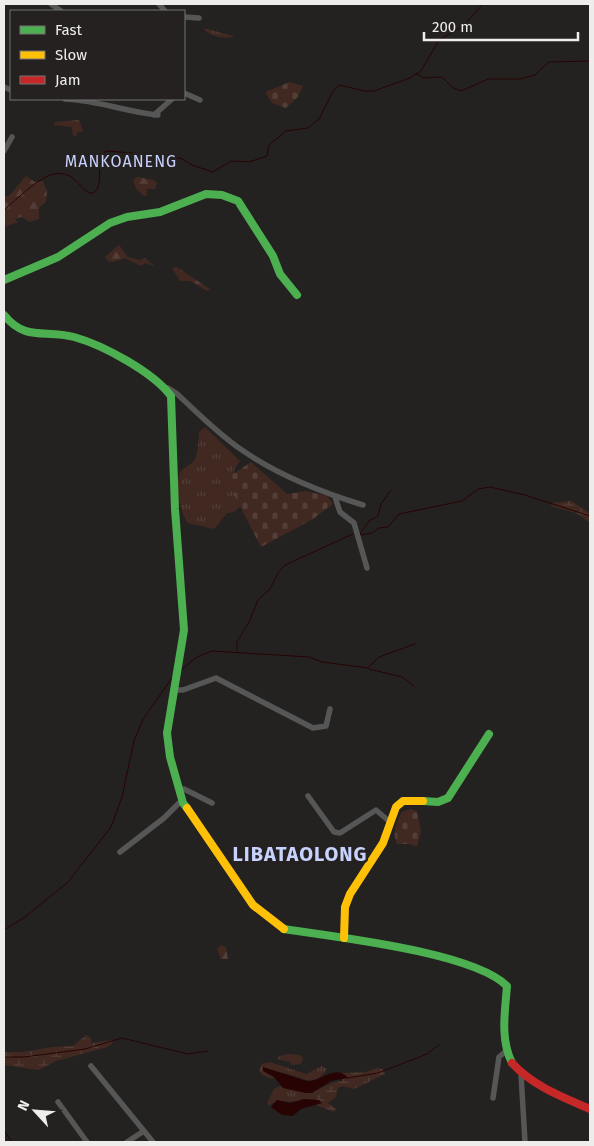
<svg xmlns="http://www.w3.org/2000/svg" width="594" height="1146" viewBox="0 0 594 1146" font-family="'Fira Sans',sans-serif">
<style>
.grass{fill:url(#grass-tufts)}
.forest{fill:url(#forest-firs)}
.wetland{fill:url(#wetland-marsh)}
.cemetery{fill:url(#cemetery-stones)}
.water{fill:#280303}
.lines{fill:none;stroke-linecap:round;stroke-linejoin:round}
.stream{stroke:#280303;stroke-width:1}
.street{stroke:#565656;stroke-width:5.5}
.fast{stroke:#4caf50;stroke-width:8}
.slow{stroke:#ffc107;stroke-width:8}
.jam{stroke:#c62828;stroke-width:8}
.labels{text-anchor:middle;dominant-baseline:central;stroke-width:5;stroke-linejoin:round;paint-order:stroke}
.neighbourhood-label{font-size:16px;letter-spacing:1px;fill:#c7d2fd;stroke:#242120}
.district-label{font-size:20px;font-weight:bold;letter-spacing:1px;fill:#c7d2fd;stroke:#242120}
</style>
<defs>
<pattern id="grass-tufts" width="24" height="20" patternUnits="userSpaceOnUse" patternTransform="scale(1.25)"><rect width="24" height="20" fill="#412922"/><path d="M3 7l-1-3M5 7V3M7 7l1-3M15 17l-1-3M17 17v-4M19 17l1-3" fill="none" stroke="#543e38"/></pattern>
<pattern id="forest-firs" width="22" height="20" patternUnits="userSpaceOnUse" patternTransform="scale(1.25)"><rect width="22" height="20" fill="#412922"/><path d="M5 1l3.5 6h-7zM16 11l3.5 6h-7z" fill="#543e38"/></pattern>
<pattern id="wetland-marsh" width="20" height="14" patternUnits="userSpaceOnUse" patternTransform="scale(1.25)"><rect width="20" height="14" fill="#412922"/><path d="M1 5h8M5 5V1M11 12h8M15 12V8" fill="none" stroke="#543e38"/></pattern>
<pattern id="cemetery-stones" width="16" height="16" patternUnits="userSpaceOnUse" patternTransform="scale(1.25)"><rect width="16" height="16" fill="#412922"/><path d="M2 7V4a2 2 0 0 1 4 0v3zM10 15v-3a2 2 0 0 1 4 0v3z" fill="#543e38"/></pattern>
</defs>
<rect width="100%" height="100%" fill="#232221"/>
<path class="grass" d="M203 28 234 36C225 40 208 36 203 28Z
M205 427 240 461 234 470V478L244 503 234 512 227 513 214 529 188 523C180 513 174 486 180 473 182 468 187 467 192 463 199 456 198 442 199 432Z
M288 1054 300 1055 303 1058 301 1064 292 1065 290 1062 277 1059 280 1056Z
M270 1062 306 1074 322 1066 327 1069C316 1087 304 1079 288 1074 280 1072 271 1072 263 1071L274 1077 272 1079 262 1075 259 1070 262 1064Z
M280 1086 306 1093 315 1099C301 1101 290 1103 277 1100L269 1106 267 1103 274 1089Z"/>
<path class="forest" d="M79 120 83 131 78 132 76 136H73L72 127 54 125 55 122Z
M26 176 35 182 43 181 47 192 46 202 39 208V219L30 222 22 217 17 218 15 220 18 222 4 227V197L10 195Z
M137 177 154 180 157 183 155 189H147V195L144 196 137 190 133 181Z
M119 245 128 257 140 260 145 258 155 266 145 263 141 266 125 258 113 262 108 261 105 257Z
M177 267 211 290 207 291 190 281H180L172 268Z
M221 945 226 947 228 959H221L217 949Z"/>
<path class="wetland" d="M571 501 590 513V523L576 513 551 506 552 503Z
M86 1035 91 1038V1043L113 1040 112 1044 107 1047 56 1061 39 1070 4 1065V1052H22L53 1047 73 1046Z
M377 1068 383 1069 385 1074 354 1089 342 1086 338 1088 336 1097 328 1103 336 1109 334 1112 316 1105 321 1103 306 1093C319 1092 327 1082 341 1081L347 1076 341 1073 366 1072Z"/>
<path class="cemetery" d="M290 82 303 86 298 97 286 108 272 103 265 92Z
M251 462 287 494 306 491 327 496 333 504 313 519 261 547 226 479Z
M411 809 417 811 421 831 417 847 410 844H397C392 832 396 823 402 812Z"/>
<path class="water" d="M263 1067 307 1081C321 1082 335 1063 348 1078L331 1081 312 1093H306L283 1088 274 1077 263 1071Z
M304 1099 319 1100 322 1103 301 1109 293 1116 282 1115 271 1107 277 1100 290 1103Z"/>
<g class="lines">
<path class="stream" d="M416 74 424 78 442 77 453 88 461 91 488 79H520L535 75 549 62 590 61
M4 210C16 200 39 177 54 174 60 172 71 175 75 180 81 185 94 205 99 183 101 174 98 165 100 156L106 151 133 153 153 162 181 158 192 165 213 172 231 161 249 162 267 156 269 145 286 131 308 128 319 119 333 91 340 85 364 91H374L410 78 421 71 439 40 463 26 483 4
M360 534 369 521 378 516 381 504 391 490
M360 535 372 533 379 528 388 527 399 514 462 501 478 489 490 487 525 495 590 516
M237 650V642L249 622 258 600 270 589 278 573 285 565 353 534
M369 669 402 677 414 686
M181 670 197 657 212 651 309 657 322 662 368 668 379 657 415 644
M4 930 25 917 68 882 111 827 122 797 134 741 143 719 172 678
M4 1057H24L85 1049 122 1038 188 1054 208 1051
M347 1078 378 1073 427 1054 440 1044
M4 1131 12 1142"/>
<path class="street" d="M51 4 61 11
M159 4 165 11
M184 17 199 18
M4 87 11 90
M184 93 200 100
M65 99C97 100 126 112 158 115
M154 115 172 99
M4 151 12 137
M168 388 176 393C197 412 218 434 242 450 279 476 321 492 363 505
M335 497 340 512 354 523 367 568
M173 690H183L216 678 313 728 326 726 330 709
M180 791 184 789 212 803
M308 796 334 832 340 833 376 810 390 822
M120 852 164 818 179 803
M91 1066 153 1142
M521 1074 525 1142
M493 1098 499 1057 506 1051
M58 1102 87 1142
M127 1142 144 1131"/>
<path class="fast" d="M4 280 58 257 110 223 127 217 160 212 206 194 222 195 238 201 273 256 280 274 297 295
M4 315C26 342 45 329 74 337 103 345 153 372 171 396L175 509 184 630 167 733 170 757 183 803 187 808
M423 801 438 802 448 798 489 734
M284 929C335 937 473 952 507 986 505 1012 500 1039 512 1063"/>
<path class="slow" d="M187 808 253 905 284 929
M344 938 345 907 350 894 383 843 396 807 403 801H423"/>
<path class="jam" d="M512 1063C533 1086 562 1097 590 1109"/>
</g>
<g class="labels">
<g class="neighbourhood-label">
<text x="121" y="161">MANKOANENG</text>
</g>
<g class="district-label">
<text x="300" y="854">LIBATAOLONG</text>
</g>
</g>
<rect width="594" height="1146" fill="none" stroke="#efedec" stroke-width="10"/>
<rect x="10" y="10" width="175" height="90" fill="#242120" stroke="#757372"/>
<rect x="20" y="26" width="25" height="8" fill="#4caf50" stroke="#757372"/>
<text x="55" y="35" font-size="15" fill="#efedec">Fast</text>
<rect x="20" y="51" width="25" height="8" fill="#ffc107" stroke="#757372"/>
<text x="55" y="60" font-size="15" fill="#efedec">Slow</text>
<rect x="20" y="76" width="25" height="8" fill="#c62828" stroke="#757372"/>
<text x="55" y="85" font-size="15" fill="#efedec">Jam</text>
<g transform="translate(35 1111) rotate(296)" stroke="#242120" stroke-width="4" paint-order="stroke">
<path d="M0-4L9 19L0 12L-9 19Z" fill="#efedec"/>
<text y="-8" font-size="14" font-weight="bold" text-anchor="middle" fill="#efedec">N</text>
</g>
<path d="M424 32v8h154v-8" fill="none" stroke="#efedec" stroke-width="2.5"/>
<text x="432" y="32" font-size="15" fill="#efedec" stroke="#242120" stroke-width="4" paint-order="stroke">200 m</text>
</svg>
